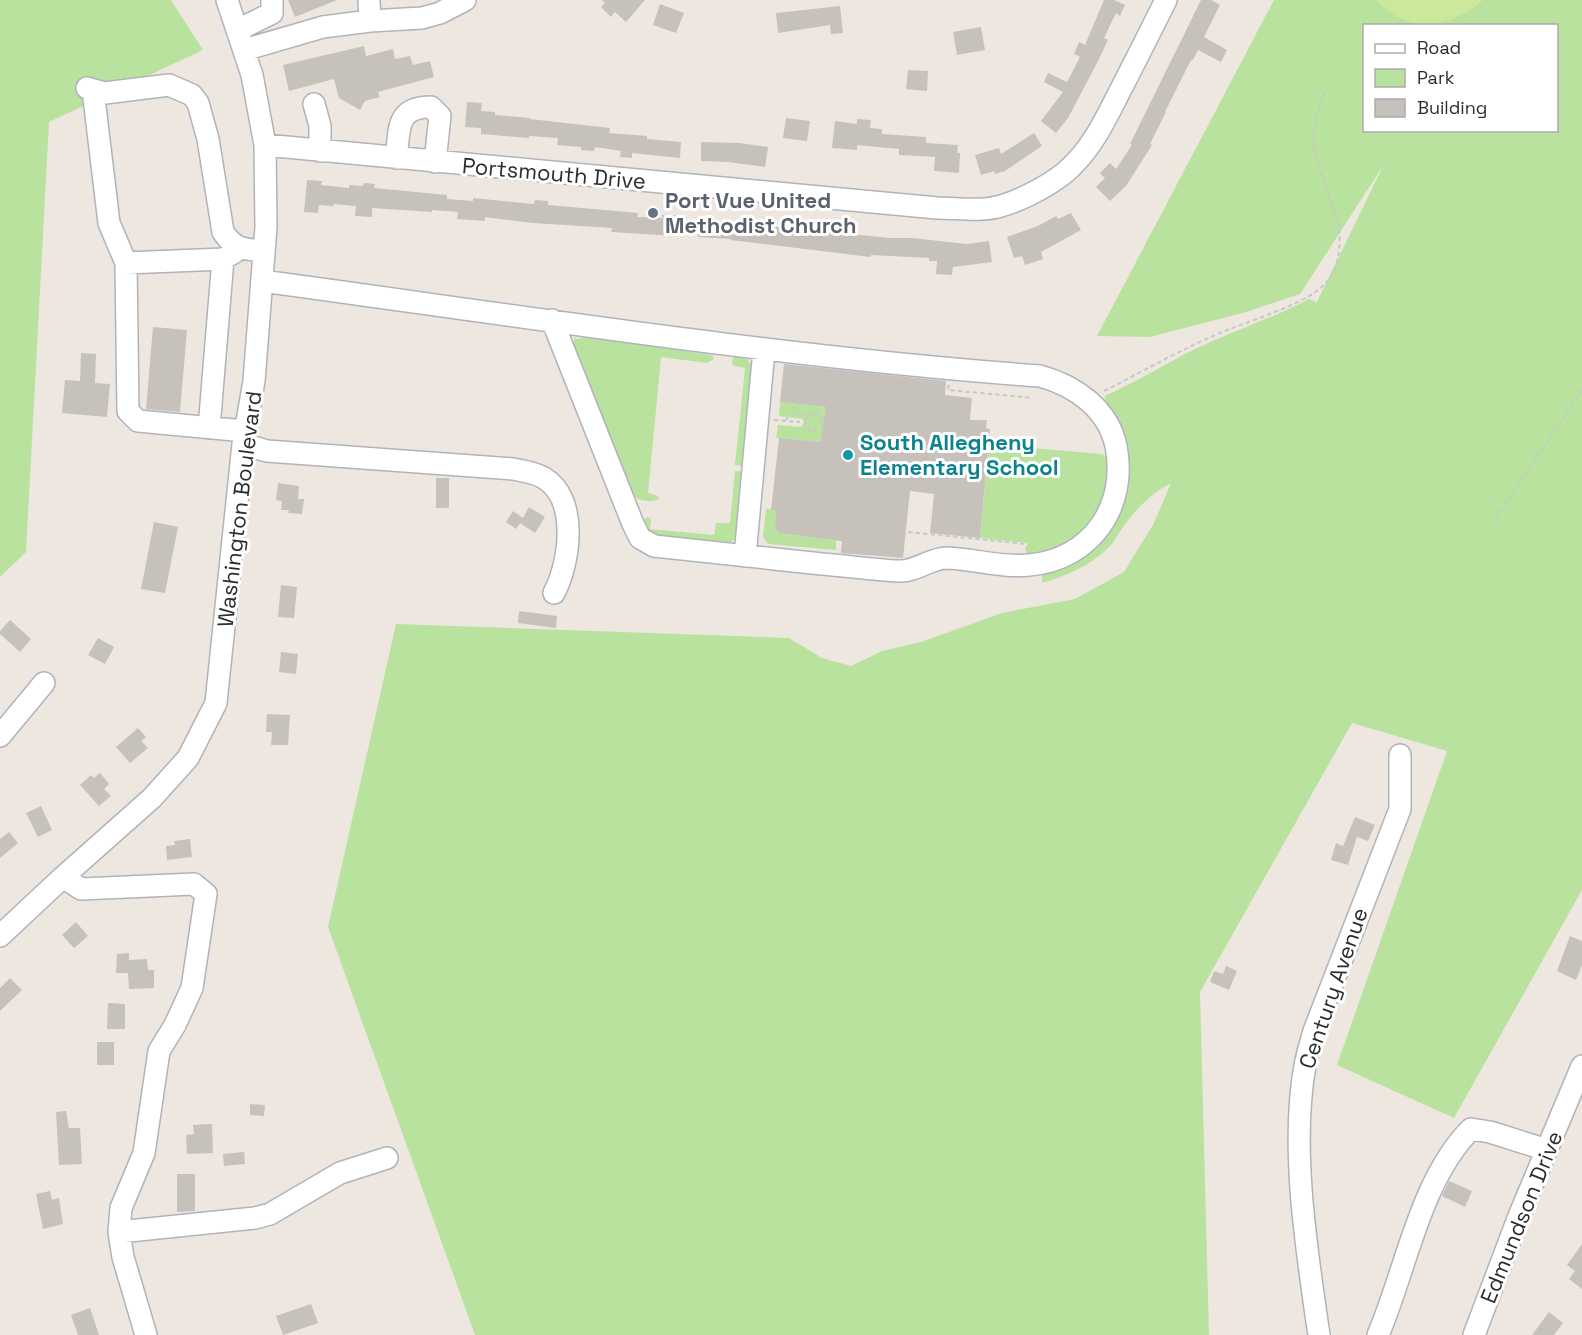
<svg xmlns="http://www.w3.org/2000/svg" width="1582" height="1335" viewBox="0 0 1582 1335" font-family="'Space Grotesk',sans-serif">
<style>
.green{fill:#b9e29e;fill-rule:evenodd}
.pitch{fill:#cce89b}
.building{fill:#c6c1bb}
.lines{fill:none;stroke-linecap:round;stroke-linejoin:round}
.minor-casing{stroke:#b0b3bc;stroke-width:24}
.path{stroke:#c8c8c8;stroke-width:2;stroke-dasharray:4.5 3;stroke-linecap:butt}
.minor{stroke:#fff;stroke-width:21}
.worship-dot{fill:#6b7280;stroke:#fff;stroke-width:2}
.culture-dot{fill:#0f9aa8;stroke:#fff;stroke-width:2}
.labels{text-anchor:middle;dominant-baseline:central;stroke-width:6;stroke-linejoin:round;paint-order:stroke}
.street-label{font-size:22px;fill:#2c2c2c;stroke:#fff}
.worship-label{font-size:22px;font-weight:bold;fill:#5b616d;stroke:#fff;text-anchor:start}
.culture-label{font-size:22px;font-weight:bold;fill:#0d838f;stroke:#fff;text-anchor:start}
</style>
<rect width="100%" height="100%" fill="#ede7e0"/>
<path class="green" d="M0 0H171L203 50 49 122 26 552 0 577Z
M1274 0H1582V890L1454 1118 1337 1065 1447 751 1352 723 1200 992 1209 1335H475L328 927 396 624 789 638 822 658 851 666 882 651 921 642 1002 613 1075 599 1124 572 1154 523 1171 483C1149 495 1135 510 1121 530 1117 536 1113 544 1107 549 1090 566 1065 576 1042 583V574C1054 569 1069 565 1080 558 1110 540 1138 491 1127 455 1122 437 1112 420 1105 404V396C1136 382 1165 364 1195 349 1233 331 1273 318 1309 299L1316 302 1314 308 1383 166 1300 294 1246 312 1150 337 1097 336ZM1364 26H1556V130H1364Z
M575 337 577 339 587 337 712 355 714 359 707 363 661 357 648 493 658 496 659 499C650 503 637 501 630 493L572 348Z
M737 356 747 359 754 369 747 466 735 465 745 368 734 366 732 364 733 357Z
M780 402 835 408 821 442 776 438 778 425 801 427 804 422 802 419 779 416Z
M989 444 1101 454 1109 457V490L1090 526 1062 548 1028 555 1025 549 1028 543 980 538Z
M735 471 747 472 736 538 729 544 671 540 650 534 642 522 643 519 648 517 651 520 650 529 714 535 716 523H730Z
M766 509 776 510 775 527 779 533 836 540V550L768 544 763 537Z"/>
<path class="pitch" d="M1376 0H1483C1449 29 1409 35 1376 0Z"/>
<path class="building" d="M288 0H337L295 17Z
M602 0H645L626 22 615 12 611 17 601 7 605 3Z
M1104 0H1114L1125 5 1120 16 1116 13 1104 38 1108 40 1096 65 1068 118 1056 133 1041 121 1063 92 1044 82 1048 73 1067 82 1080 57 1074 54 1079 42 1085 45Z
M1201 0H1211L1220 5 1204 37 1227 50 1221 62 1198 50 1193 60H1191L1165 112H1166L1150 144 1152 145 1126 186 1110 201 1096 187 1105 178 1100 173 1110 163 1116 169 1132 145 1130 144Z
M660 4 684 13 676 33 653 25Z
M840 6 843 33 831 34 830 25 778 33 776 13Z
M981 27 985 50 957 55 953 32Z
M364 46 366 56 393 49 395 59 410 56 413 65 430 61 434 77 378 92 380 97 365 101 360 110 339 98 334 79 289 91 283 65Z
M908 70 928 71 927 91 906 89Z
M467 102 482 103 481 111 495 112V115L530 118V119L610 128 609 133 647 136V139L681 142 680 158 632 153V158L620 157 621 151 595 147 594 151 581 150V147L557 145 558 138 529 136V138L481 134V128L465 127Z
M786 118 810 121 807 141 783 138Z
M857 119 871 120 870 128 882 129V134L926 137V143L958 145 957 153H960L959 173 934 171 935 157 899 155V149L857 145V150L832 148 835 121 857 124Z
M1034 133 1042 146 1005 171 995 174 994 171 981 175 975 155 999 148 1001 154Z
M701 142 739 143 768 147 765 167 728 162 701 161Z
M307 180 322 181 321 185 349 188V185L363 186 364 183 375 184 374 188 447 195V199L473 201V198L534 204 535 200 548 201V205L638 213 637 217 662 218V215H677L676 236 611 232 612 228 533 223 485 217V221L457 219 458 212 432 210V212L372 208V217L355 216 356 206 334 204 333 206 319 205 318 213 304 212Z
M1071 213 1081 230 1041 252 1043 259 1025 265 1022 256 1014 258 1007 237 1038 226 1056 216 1058 219Z
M698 219 891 238H912L967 244 989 241 992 262 953 267 952 275 936 274 937 261H929V258L871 255V257L730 240 731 239 698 237Z
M153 327 187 330 180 412 146 409Z
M81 353 96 354 95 383 110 384 107 417 62 413 65 380 80 381Z
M784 364 946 381 945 395 972 398 970 420H987L986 428 990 429 980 538 930 533 934 494 910 491 903 558 841 553 842 541 779 533 775 527 776 510H771L779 438 821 442 826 407 780 402Z
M436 478H449V508H436Z
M278 483 299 486 298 499H304L302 514 288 513 289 510H281L282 501 276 500Z
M529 507 545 517 535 533 520 523 516 529 506 522 513 511 523 518Z
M154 522 178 527 165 593 141 589Z
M281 585 297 587 294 618 278 617Z
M519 611 557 616 556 628 518 623Z
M10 620 31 639 20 652 0 634V631Z
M98 638 114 647 105 664 88 655Z
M281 652 298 654 296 674 279 672Z
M267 714 290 715 288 745H271L272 732H266Z
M138 728 146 737 141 741 148 748 130 763 116 747Z
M100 773 109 784 104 789 111 796 99 806 80 785 91 775 94 778Z
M41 806 52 830 38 837 26 813Z
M1355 817 1375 825 1368 841 1357 837 1348 865 1331 860 1336 843 1343 846Z
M9 832 18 843 0 858V839Z
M190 839 192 857 167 860 166 846 175 845 174 841Z
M76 922 88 936 74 948 62 935Z
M1570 936 1582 941V965L1576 980 1557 971Z
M129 953V960L147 959 148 970H154V988L129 989 128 973H116L117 954Z
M1226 966 1237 971 1229 990 1210 982 1214 971 1223 974Z
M10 978 22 990 0 1011V988Z
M108 1003 125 1004V1029H107Z
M97 1042H114V1065H97Z
M250 1104 265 1105 264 1116 250 1115Z
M66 1111 69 1128H80L82 1164 59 1165 56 1112Z
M212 1124 213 1153 187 1154 186 1135 194 1134 193 1125Z
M244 1152 245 1164 224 1166 223 1154Z
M177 1174H195V1211L177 1212Z
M1449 1181 1472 1191 1465 1207 1442 1196Z
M50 1191 52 1200 59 1198 63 1224 43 1229 36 1194Z
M1582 1244V1289L1569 1279 1575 1271 1567 1265Z
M311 1304 318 1323 283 1335 276 1316Z
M90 1308 99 1335H78L71 1315Z
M1549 1312 1563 1323 1554 1335H1532Z"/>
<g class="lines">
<g class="minor-casing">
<path id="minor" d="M369 0 370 21
M238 30 272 13V0
M244 50 323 27 370 21 422 18 440 13 465 0
M87 88 105 93 169 85 192 95 198 103 208 139 223 232C235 250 244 249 264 251
M93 90 109 223 126 263 128 411 138 421 245 431
M314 104 320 126V151
M265 145 937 208C957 208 982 212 1001 206 1022 200 1057 182 1072 166 1094 145 1107 116 1121 89 1136 60 1151 30 1166 0
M396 158C400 130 395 107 431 107L440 116 435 162
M126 263 223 259 235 252
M262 281C521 316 779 357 1040 376 1076 386 1108 409 1116 446 1128 506 1091 560 1029 565 1002 568 974 559 947 558 930 558 916 572 899 571 874 570 848 566 822 564 766 558 710 552 654 546L640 538 633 524 552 320
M209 428 223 259
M243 444 267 451 513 469C523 471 534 472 544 478 579 499 570 563 554 593
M745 556 764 350
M0 736 44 683
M63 877 81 889 194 884 206 894 192 988 175 1025 159 1051 144 1153 121 1208 119 1232 123 1257 146 1335
M0 936 63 877 152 798 188 758 216 703 243 444 254 381 266 227 265 145 252 75 227 0
M119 1232 255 1218 270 1214 340 1173 387 1158
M1319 1335C1307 1253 1290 1147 1305 1066 1307 1054 1311 1042 1314 1031L1400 809V755
M1378 1335C1406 1270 1420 1180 1471 1129L1490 1132 1547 1150
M1474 1335 1519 1216 1582 1066"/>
</g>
<path class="path" d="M949 385 948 390 1033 398
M1104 391C1140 373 1176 352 1213 336 1241 323 1306 305 1325 284 1342 265 1343 234 1334 211 1318 163 1302 139 1327 89
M805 422a9 9 0 1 1 18 0a9 9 0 1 1-18 0Z
M774 420 800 422
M785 421C792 412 797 410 807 416
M1492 525 1582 389
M908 532 1026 544"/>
<use href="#minor" class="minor"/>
</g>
<circle class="worship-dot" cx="653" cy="213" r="6"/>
<circle class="culture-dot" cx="848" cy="455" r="6"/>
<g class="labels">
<g class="street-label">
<text transform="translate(554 173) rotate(5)">Portsmouth Drive</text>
<text transform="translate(239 509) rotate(-83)">Washington Boulevard</text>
<text transform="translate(1333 988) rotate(-71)">Century Avenue</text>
<text transform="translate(1521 1217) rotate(-68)">Edmundson Drive</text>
</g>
<g class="worship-label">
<text x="665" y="200">Port Vue United<tspan x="665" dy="25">Methodist Church</tspan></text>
</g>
<g class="culture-label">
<text x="860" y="442">South Allegheny<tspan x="860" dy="25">Elementary School</tspan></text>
</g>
</g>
<rect x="1363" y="24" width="195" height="108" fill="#ffffff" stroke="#ababab" stroke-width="1.5"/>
<rect x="1375" y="44" width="30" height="9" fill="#ffffff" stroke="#ababab" stroke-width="1.5"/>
<text x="1417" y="54" font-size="18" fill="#2c2c2c">Road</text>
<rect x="1375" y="69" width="30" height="18" fill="#b9e29e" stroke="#ababab" stroke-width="1.5"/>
<text x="1417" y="84" font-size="18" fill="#2c2c2c">Park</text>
<rect x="1375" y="99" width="30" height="18" fill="#c6c1bb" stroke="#ababab" stroke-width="1.5"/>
<text x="1417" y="114" font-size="18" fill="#2c2c2c">Building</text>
</svg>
